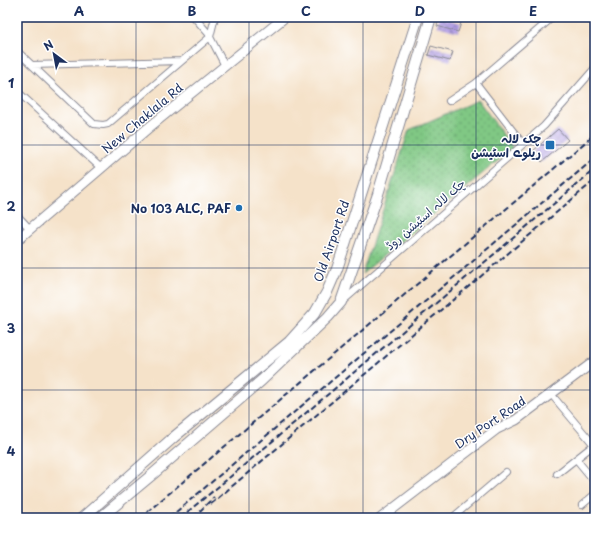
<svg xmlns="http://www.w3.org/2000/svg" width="612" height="535" viewBox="0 0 612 535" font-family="'Playpen Sans','Playpen Sans Arabic',sans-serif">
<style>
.grass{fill:url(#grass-dots);stroke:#4e7c71}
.building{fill:url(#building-cross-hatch)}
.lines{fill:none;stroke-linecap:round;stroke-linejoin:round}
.street-casing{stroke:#888894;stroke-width:8}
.secondary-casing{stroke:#888894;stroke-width:11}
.primary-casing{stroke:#888894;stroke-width:12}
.street{stroke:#fff;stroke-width:6}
.secondary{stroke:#fff;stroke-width:9}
.primary{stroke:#fff;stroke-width:10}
.rail{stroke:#1b2f5e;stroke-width:2;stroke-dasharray:6 3;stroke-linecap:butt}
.grid{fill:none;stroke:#1b2f5e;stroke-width:1;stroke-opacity:0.55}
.poi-dot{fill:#1f6fb2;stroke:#fff;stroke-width:1.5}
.labels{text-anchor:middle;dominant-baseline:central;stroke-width:3;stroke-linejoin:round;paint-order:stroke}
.street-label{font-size:12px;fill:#1b2f5e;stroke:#fff}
.poi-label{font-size:12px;font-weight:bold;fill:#1b2f5e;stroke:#fff;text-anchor:end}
.neatline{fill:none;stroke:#1b2f5e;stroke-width:1.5}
.grid-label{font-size:13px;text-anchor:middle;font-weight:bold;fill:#1b2f5e}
</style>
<defs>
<pattern id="grass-dots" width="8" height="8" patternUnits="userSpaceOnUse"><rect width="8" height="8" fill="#80c884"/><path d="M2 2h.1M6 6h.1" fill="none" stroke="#68a36f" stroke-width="1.8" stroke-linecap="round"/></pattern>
<pattern id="building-cross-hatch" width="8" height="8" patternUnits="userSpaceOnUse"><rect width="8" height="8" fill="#b39fe5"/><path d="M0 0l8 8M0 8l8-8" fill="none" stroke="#9182bd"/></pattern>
</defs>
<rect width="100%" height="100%" fill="#fff"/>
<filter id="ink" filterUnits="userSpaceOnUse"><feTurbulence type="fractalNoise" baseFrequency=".025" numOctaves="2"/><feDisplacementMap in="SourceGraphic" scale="8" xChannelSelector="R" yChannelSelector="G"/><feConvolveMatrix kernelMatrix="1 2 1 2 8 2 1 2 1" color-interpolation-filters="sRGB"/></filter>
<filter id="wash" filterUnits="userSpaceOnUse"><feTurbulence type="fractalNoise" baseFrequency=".012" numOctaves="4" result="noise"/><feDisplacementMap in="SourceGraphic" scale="16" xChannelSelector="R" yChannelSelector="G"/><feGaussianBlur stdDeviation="0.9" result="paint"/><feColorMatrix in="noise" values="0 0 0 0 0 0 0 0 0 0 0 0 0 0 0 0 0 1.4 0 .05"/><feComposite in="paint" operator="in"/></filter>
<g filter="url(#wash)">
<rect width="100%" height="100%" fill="#f5e2c9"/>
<path class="grass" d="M478 100 513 148 362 274 409 130Z"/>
<g id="blocks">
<path class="building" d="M439 17 461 23 458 32 437 26Z
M431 46 453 52 450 61 428 55Z
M558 129 568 140 542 162 533 151Z"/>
</g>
</g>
<g filter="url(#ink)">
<use href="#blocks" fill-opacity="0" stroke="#888894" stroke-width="1"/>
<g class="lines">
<g class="street-casing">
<path id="street" d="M194 17 208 33 225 66
M17 51 94 124 103 125 108 124 210 37 215 17
M32 65 181 61
M476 83 523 144
M17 91 101 168
M449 101 476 83 553 17
M17 215 30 229
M343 301 544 126 595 68
M551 394 594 445
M576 459 595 482
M557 474 595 444
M582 505 595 494
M452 518 506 472"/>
</g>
<g class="secondary-casing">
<path id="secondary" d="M17 240 147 129 285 17
M381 518 497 429 516 420 595 361"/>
</g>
<g class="primary-casing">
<path id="primary" d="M82 518 174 437 289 342 315 313 327 292 337 269 418 17
M100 518 153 474 262 380 328 317 341 302 378 194 431 17"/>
</g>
<use href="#street" class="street"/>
<use href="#secondary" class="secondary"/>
<use href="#primary" class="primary"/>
<path class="rail" d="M211 504 595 180
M140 518 595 134
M169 518 595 158
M180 518 230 477 595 169
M193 518 214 497"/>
</g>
</g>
<path class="grid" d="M136 17V518M249 17V518M363 17V518M476 17V518M17 145H595M17 268H595M17 390H595"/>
<g class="poi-dot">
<rect x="545" y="140" width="10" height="10" rx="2"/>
<circle cx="239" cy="208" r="4"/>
</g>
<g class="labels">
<g class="street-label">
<text transform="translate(142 118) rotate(-40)">New Chaklala Rd</text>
<text transform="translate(425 214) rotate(-41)">چک لالہ اسٹیشن روڈ</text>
<text transform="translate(331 241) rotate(-71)">Old Airport Rd</text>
<text transform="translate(490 422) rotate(-34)">Dry Port Road</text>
</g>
<g class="poi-label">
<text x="541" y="138">چک لالہ<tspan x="541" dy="14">ریلوے اسٹیشن</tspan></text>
<text x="231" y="208">No 103 ALC, PAF</text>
</g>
</g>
<rect width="612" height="535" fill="none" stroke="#fff" stroke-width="44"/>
<g transform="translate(54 54) rotate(328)" stroke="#ffffff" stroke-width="3" paint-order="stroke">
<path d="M0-3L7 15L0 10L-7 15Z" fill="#1b2f5e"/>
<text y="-6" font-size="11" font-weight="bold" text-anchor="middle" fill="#1b2f5e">N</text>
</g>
<rect x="22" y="22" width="568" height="491" class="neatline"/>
<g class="grid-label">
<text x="79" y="16">A</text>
<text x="192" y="16">B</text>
<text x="306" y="16">C</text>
<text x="420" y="16">D</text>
<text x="533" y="16">E</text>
<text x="11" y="88">1</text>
<text x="11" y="211">2</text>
<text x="11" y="333">3</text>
<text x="11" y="456">4</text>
</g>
</svg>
